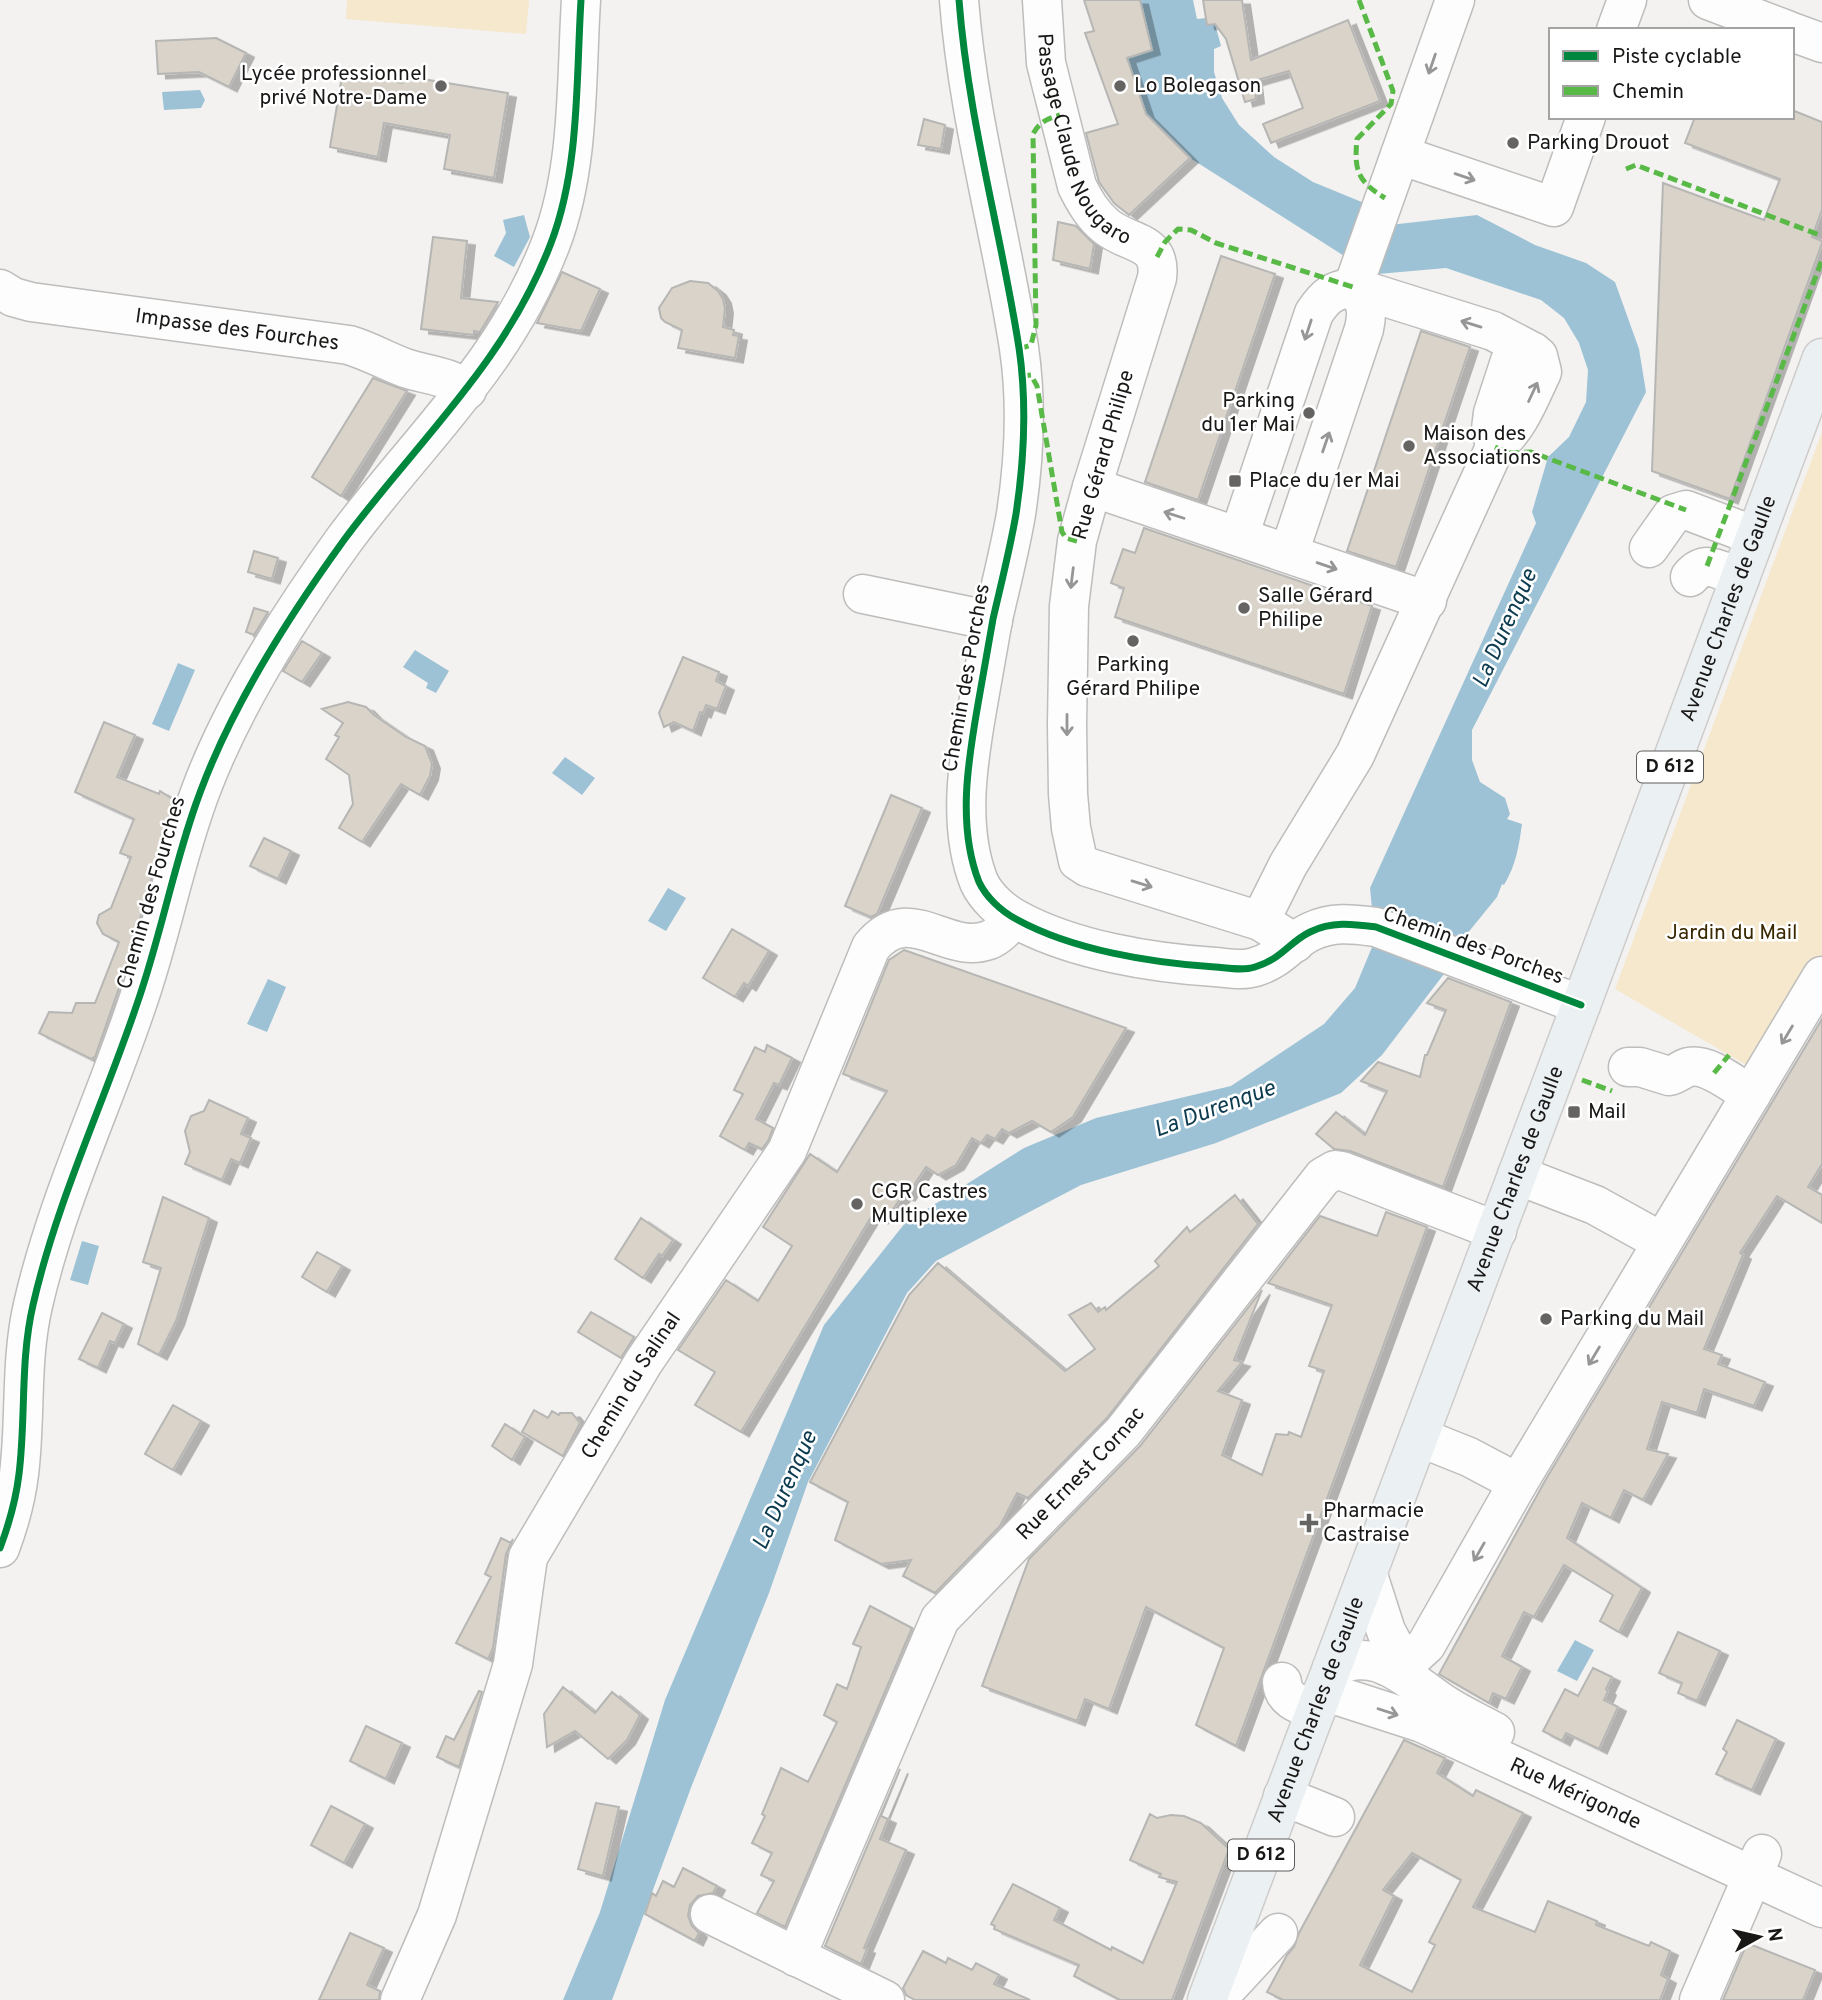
<svg xmlns="http://www.w3.org/2000/svg" width="1822" height="2000" viewBox="0 0 1822 2000" font-family="Overpass,sans-serif">
<style>
.green{fill:#f5e8cd}
.water{fill:#9dc2d5}
.building{fill:#d9d3c9;stroke:#b6b6b4;stroke-width:2;fill-rule:evenodd;filter:url(#shadow)}
.lines{fill:none;stroke-linecap:round;stroke-linejoin:round}
.minor-casing{stroke:#bebdbc;stroke-width:41}
.major-casing{stroke:#cdcccb;stroke-width:41}
.minor{stroke:#fdfdfd;stroke-width:38}
.major{stroke:#ebf1f3;stroke-width:38}
.quiet{stroke:#58b947;stroke-width:5;stroke-dasharray:10 5;stroke-linecap:butt}
.cycleway-casing{stroke:#fff;stroke-width:11}
.cycleway{stroke:#00873e;stroke-width:7}
.oneway{stroke:#969696}
.poi-dot{fill:#656463;stroke:#fff;stroke-width:2.5}
.labels{text-anchor:middle;dominant-baseline:central;stroke-width:5;stroke-linejoin:round;paint-order:stroke}
.shield{fill:#fff;stroke:#5e5d5d;stroke-width:2}
.shield-label{font-size:19px;font-weight:bold;fill:#191817}
.poi-label{font-size:21px;fill:#191817;stroke:#fff;text-anchor:start}
.street-label{font-size:21px;fill:#191817;stroke:#fff}
.park-label{font-size:21px;fill:#392800;stroke:#fff}
.water-label{font-size:23px;font-style:italic;fill:#0c3b4f;stroke:#fff}
</style>
<defs>
<filter id="shadow"><feDropShadow dx="8" dy="4.5" stdDeviation="0" flood-color="#0004"/></filter>
</defs>
<rect width="100%" height="100%" fill="#f3f2f0"/>
<path class="green" d="M347 0H529L526 34 346 19Z
M1822 432V956L1755 1070 1615 989Z"/>
<path class="water" d="M1140 0H1193L1197 19 1206 18 1207 25 1215 24 1221 46 1214 49V72L1222 98 1239 125 1274 157 1313 182 1369 205 1390 225 1477 215 1535 245 1586 263 1615 282 1639 349 1646 392 1472 730V760L1480 782 1505 798 1510 814 1507 819 1522 824C1519 846 1516 865 1504 885L1502 884 1497 897 1458 945 1447 970 1382 1055 1341 1093 1216 1143 1081 1185 936 1261 907 1293 808 1482 769 1593 692 1785 612 2000H563L600 1912 665 1700 824 1325 905 1223 1024 1148 1096 1118 1231 1086 1324 1024 1355 988 1375 940 1370 888 1536 523 1532 512 1548 457 1569 437 1586 402 1588 370 1579 343 1564 318 1541 300 1446 268 1378 274 1349 259 1190 158 1146 114 1127 58 1151 50Z
M200 90 205 100 201 108 164 110 162 92Z
M524 215 530 237 514 267 494 256 506 233 503 220Z
M415 650 449 671 436 693 426 688 428 683 403 667Z
M178 663 195 670 169 731 152 724Z
M565 757 595 778 582 795 552 773Z
M668 888 686 898 666 931 648 921Z
M268 979 286 987 267 1032 247 1024Z
M82 1241 99 1246 88 1285 70 1280Z
M1575 1640 1594 1650 1577 1681 1557 1671Z"/>
<path class="building" d="M1084 0H1140L1152 50 1127 58 1146 114 1190 158 1129 215 1114 203 1099 182 1086 133 1118 124 1085 33 1094 31Z
M1203 0H1242L1251 60 1348 20 1380 101 1271 143 1263 124 1303 108 1289 71 1254 81 1256 99 1245 102 1226 39 1215 24 1207 25Z
M216 38 246 53 229 87 199 72 158 74 156 41Z
M343 70 402 83 404 76 508 93 494 178 444 169 450 135 384 123 378 157 330 147Z
M1792 110 1822 122V210L1812 237 1822 241V243L1730 499 1652 471 1663 183 1764 220 1780 179 1685 143 1695 117H1792Z
M924 119 945 125 941 149 918 145Z
M1058 222 1076 226 1094 244 1090 269 1053 260Z
M433 237 467 241 461 298 498 302 480 332 474 331V335L421 329Z
M1221 256 1275 274 1198 500 1145 482Z
M562 272 600 289 581 331 537 323Z
M690 281 708 283 718 291 723 299 725 309 723 327 734 330 733 335 739 336 735 358 678 348 682 330 665 322 661 318 659 308 672 288Z
M1421 331 1470 347 1396 567 1347 551Z
M373 378 407 391 341 496 312 477Z
M1144 528 1372 606 1344 694 1115 617 1124 588 1111 583 1123 549 1135 553Z
M254 551 278 558 272 579 248 572Z
M254 608 268 612 254 635 246 632Z
M302 641 322 653 302 682 283 671Z
M683 657 719 672 716 681 726 686 717 709 706 705 703 713 700 712 693 731 674 722 664 727 659 713Z
M348 702 366 707 374 715 406 737 425 746 432 764 430 776 420 795 401 784 362 842 339 828 353 804 349 775 326 759 339 737 335 735 343 723 322 709Z
M104 722 135 735 117 777 159 794 160 791 174 800 126 968 95 1057 91 1059 39 1033 49 1012 72 1013 76 1003H95L119 942 103 934 97 923 99 915 111 908 131 857 120 853 134 819 75 792Z
M891 795 922 808 877 914 871 917 845 906Z
M264 838 291 851 278 879 250 866Z
M732 929 769 951 748 986 744 983 735 997 703 978Z
M904 950 1126 1028 1073 1117 1051 1132 1032 1121 1009 1133 1002 1129 995 1139 987 1135 981 1143 972 1138 956 1165 938 1175 926 1167 907 1196 903 1195 889 1215 885 1213 880 1219 873 1214 741 1432 695 1405 715 1372 678 1350 726 1280 758 1301 792 1246 763 1227 810 1154 837 1172 887 1091 843 1074 889 960Z
M1448 978 1511 1002 1443 1187 1350 1151 1334 1149 1316 1134 1336 1112 1365 1135 1387 1091 1361 1081 1378 1062 1420 1077 1425 1055H1427L1446 1010 1427 1003Z
M1822 1019V1164L1808 1187 1822 1195V1223L1777 1196 1740 1253 1743 1255 1704 1349 1722 1355 1718 1364 1765 1382 1754 1406 1704 1389 1697 1413 1662 1402 1647 1449 1668 1454 1643 1500 1624 1490 1611 1518 1582 1503 1567 1538 1642 1588 1619 1632 1600 1621 1613 1595 1564 1565 1534 1617 1524 1612 1502 1656 1522 1667 1506 1699 1493 1693 1489 1703 1439 1674 1546 1479Z
M767 1045 792 1058 779 1085 774 1083 756 1119 773 1128 768 1141 762 1149 749 1143 745 1150 720 1136 743 1094 734 1090 755 1047 765 1052Z
M209 1100 248 1118 241 1134 251 1138 240 1163 231 1159 222 1180 185 1164 190 1152 185 1131 191 1116 204 1111Z
M1235 1195 1258 1224 1107 1418 1028 1498 1017 1493 1000 1526 935 1593 903 1576 911 1560 881 1564 835 1540 848 1502 810 1482 909 1295 938 1263 1065 1371 1095 1349 1069 1315 1091 1303 1098 1312 1105 1307 1106 1310 1159 1266 1155 1261 1187 1227 1190 1232Z
M163 1197 209 1218 176 1321 159 1355 138 1344 161 1268 143 1262Z
M1386 1212 1427 1227 1236 1746 1196 1725 1224 1648 1146 1607 1109 1709 1085 1699 1077 1721 982 1686 1029 1559 1140 1446 1262 1290 1234 1360 1242 1362 1218 1391 1242 1400 1222 1455 1262 1475 1276 1434 1288 1435 1289 1432 1301 1437 1324 1371 1309 1366 1332 1305 1268 1283 1320 1216 1377 1236Z
M641 1218 673 1240 662 1256 659 1254 643 1278 615 1259Z
M317 1252 342 1266 327 1292 302 1277Z
M591 1312 634 1337 621 1358 578 1332Z
M102 1313 124 1324 115 1343 110 1341 98 1368 79 1359Z
M173 1405 201 1421 173 1470 145 1454Z
M534 1410 548 1418 552 1411 559 1415 560 1413H572L580 1423 563 1456 522 1432Z
M505 1424 525 1437 512 1460 492 1446Z
M501 1538 511 1543 513 1539 506 1554 493 1648 488 1659 456 1643 491 1577 485 1574Z
M870 1606 912 1628 785 1927 757 1913 774 1881 761 1875 772 1853 752 1843 765 1816 762 1814 781 1768 808 1782 837 1722 824 1715 837 1684 847 1689 861 1647 853 1644Z
M1678 1632 1720 1651 1697 1701 1678 1693 1682 1683 1659 1673Z
M1593 1668 1612 1677 1606 1689 1608 1691 1604 1700 1618 1707 1599 1749 1566 1733 1562 1741 1543 1731 1565 1689 1578 1696Z
M563 1687 595 1713 612 1692 640 1715 627 1740 608 1759 575 1731 547 1747 544 1714Z
M479 1691 482 1692 459 1767 437 1757 446 1736 454 1740Z
M1737 1720 1776 1739 1752 1790 1716 1774 1727 1752 1723 1749Z
M366 1726 402 1743 386 1779 350 1761Z
M1404 1740 1445 1758 1437 1773 1473 1796 1476 1790 1523 1813 1473 1907 1535 1932 1548 1901 1597 1921 1596 1925 1649 1946 1651 1942 1670 1951 1661 1975 1668 1979 1660 2000H1283L1267 1992 1287 1955 1294 1947 1299 1933ZM1412 1853 1461 1880 1429 1942 1435 1945 1412 1992 1360 1965 1394 1896 1383 1890Z
M900 1769 881 1816 888 1819 880 1839 906 1850 864 1948 867 1949 861 1964 825 1946Z
M596 1803 619 1807 603 1876 578 1869Z
M331 1806 365 1824 344 1863 311 1845Z
M1150 1814 1157 1818 1171 1815 1184 1816 1201 1823 1229 1849 1172 2000H1120L1074 1976 1079 1965 994 1929 995 1926 991 1924 1013 1884 1060 1908 1054 1920 1111 1950 1112 1947 1143 1963 1177 1882 1159 1877 1161 1874 1130 1860Z
M683 1868 717 1886 713 1893 698 1896 690 1905 688 1916 692 1926 699 1933 695 1941 645 1914 652 1893 656 1896 663 1881 674 1887Z
M350 1933 384 1948 367 1985 380 1991 379 2000H319Z
M1747 1943 1815 1970 1803 2000H1723Z
M923 1951 946 1963 948 1958 972 1970 976 1963 999 1975 994 1984 1030 2000H915L906 1995 903 1988Z"/>
<g class="lines">
<g class="minor-casing">
<g id="minor">
<path d="M959 0C968 118 1001 232 1019 348 1027 402 1024 461 1016 514 1010 549 1001 584 993 619 988 647 983 676 978 704 968 761 957 826 979 882 986 897 1001 911 1016 919 1072 950 1152 963 1215 967 1228 968 1243 971 1255 967 1282 959 1289 942 1310 932 1332 921 1353 924 1376 927L1581 1005"/>
<path id="s1" d="M1042 0 1046 63 1077 186C1085 202 1093 216 1107 227 1130 245 1162 240 1157 278L1092 487 1077 541 1069 606 1067 724 1068 794 1071 828 1078 861 1087 867 1260 921 1295 943"/>
<path d="M1708 0 1787 30"/>
<path d="M1616 30 1627 0"/>
<path d="M1792 32 1822 43"/>
<path d="M1400 155 1554 207 1586 117"/>
<path d="M1353 287 1455 0"/>
<path id="s2" d="M0 289 13 297 31 302 349 345C369 351 386 361 405 368 426 375 450 376 467 390"/>
<path d="M1092 487 1427 601"/>
<path d="M1239 536 1314 313C1326 295 1332 291 1353 287L1493 331 1533 352"/>
<path d="M1649 548 1673 514 1686 510 1755 536"/>
<path d="M1289 553 1364 329C1368 311 1367 301 1353 287"/>
<path d="M1690 577C1706 558 1720 571 1740 578"/>
<path d="M863 594 993 621"/>
<path d="M1260 921 1288 865 1355 755 1495 447C1519 428 1529 399 1542 372L1538 356 1533 352H1522L1510 361 1493 413 1491 429 1495 447"/>
<path d="M1628 1067H1640L1669 1076C1676 1075 1681 1069 1689 1067 1709 1063 1735 1086 1751 1095"/>
<path d="M1517 1175 1595 1205 1662 1242"/>
<path d="M1419 1437 1469 1457 1518 1483"/>
<path d="M0 1548C9 1524 16 1499 19 1474 26 1418 20 1361 33 1305 57 1200 104 1103 138 1001 162 932 175 858 201 790 234 702 289 616 344 540 418 440 505 364 551 243 580 167 576 80 581 0"/>
<path d="M1368 1575 1386 1631 1412 1680"/>
<path d="M1386 1666 1415 1655 1426 1645 1518 1483 1822 976"/>
<path d="M1332 1668C1373 1646 1401 1674 1434 1697 1452 1711 1475 1721 1495 1732"/>
<path d="M1282 1682C1283 1701 1301 1705 1316 1710"/>
<path id="s3" d="M1323 1691 1422 1723 1822 1908"/>
<path d="M1283 1796 1335 1817"/>
<path d="M710 1914 885 2000"/>
<path id="s4" d="M796 1957 940 1619 1123 1432 1323 1177 1335 1170 1342 1171 1497 1231"/>
<path id="s5" d="M400 2000 437 1915 513 1664 528 1557 643 1363 787 1151 871 947C910 900 946 956 989 940 999 936 1007 926 1014 919"/>
<path d="M1216 2000 1278 1933"/>
<path d="M1699 2000 1762 1854"/>
</g>
</g>
<g class="major-casing">
<g id="major">
<path id="s6" d="M1207 2000 1581 1005 1822 358"/>
</g>
</g>
<use href="#minor" class="minor"/>
<use href="#major" class="major"/>
<path class="quiet" d="M1359 0 1393 91 1391 104 1357 139C1354 170 1357 181 1385 198
M1626 169 1636 165 1822 236
M1157 257 1165 242 1178 229 1191 230 1216 243 1353 287
M1019 349 1031 345 1036 325 1033 134C1040 121 1047 119 1060 115
M1021 376 1031 375 1037 386 1062 532 1066 538 1077 541
M1495 447 1509 453 1531 452 1686 510
M1707 566 1822 260
M1714 1073 1729 1055
M1582 1080 1612 1091"/>
<g class="cycleway-casing">
<path id="cycleway" d="M959 0C968 118 1001 232 1019 348 1027 402 1024 461 1016 514 1010 549 1001 584 993 619 988 647 983 676 978 704 968 761 957 826 979 882 986 897 1001 911 1016 919 1072 950 1152 963 1215 967 1228 968 1243 971 1255 967 1282 959 1289 942 1310 932 1332 921 1353 924 1376 927L1581 1005
M0 1548C9 1524 16 1499 19 1474 26 1418 20 1361 33 1305 57 1200 104 1103 138 1001 162 932 175 858 201 790 234 702 289 616 344 540 418 440 505 364 551 243 580 167 576 80 581 0"/>
</g>
<use href="#cycleway" class="cycleway"/>
</g>
<defs><path id="oneway-shaft" d="M-6 0H5M1.5-3L5.5 0L1.5 3" fill="none" stroke-width="1.6" stroke-linecap="round" stroke-linejoin="round" transform="scale(1.75)"/></defs>
<g class="oneway">
<use href="#oneway-shaft" transform="translate(1432 64) rotate(109)"/>
<use href="#oneway-shaft" transform="translate(1465 177) rotate(19)"/>
<use href="#oneway-shaft" transform="translate(1471 324) rotate(-163)"/>
<use href="#oneway-shaft" transform="translate(1308 330) rotate(108)"/>
<use href="#oneway-shaft" transform="translate(1533 392) rotate(-65)"/>
<use href="#oneway-shaft" transform="translate(1326 442) rotate(-71)"/>
<use href="#oneway-shaft" transform="translate(1174 515) rotate(-162)"/>
<use href="#oneway-shaft" transform="translate(1327 566) rotate(19)"/>
<use href="#oneway-shaft" transform="translate(1072 578) rotate(97)"/>
<use href="#oneway-shaft" transform="translate(1067 725) rotate(90)"/>
<use href="#oneway-shaft" transform="translate(1142 884) rotate(17)"/>
<use href="#oneway-shaft" transform="translate(1787 1035) rotate(121)"/>
<use href="#oneway-shaft" transform="translate(1594 1356) rotate(121)"/>
<use href="#oneway-shaft" transform="translate(1479 1552) rotate(120)"/>
<use href="#oneway-shaft" transform="translate(1388 1712) rotate(18)"/>
</g>
<g class="poi-dot">
<circle cx="441" cy="86" r="7"/>
<circle cx="1120" cy="86" r="7"/>
<circle cx="1513" cy="143" r="7"/>
<circle cx="1309" cy="413" r="7"/>
<circle cx="1409" cy="446" r="7"/>
<rect x="1228" y="474" width="14" height="14" rx="3.5"/>
<circle cx="1244" cy="608" r="7"/>
<circle cx="1133" cy="641" r="7"/>
<rect x="1567" y="1105" width="14" height="14" rx="3.5"/>
<circle cx="857" cy="1204" r="7"/>
<circle cx="1546" cy="1319" r="7"/>
<path d="M1305.5 1512.5h7v7h7v7h-7v7h-7v-7h-7v-7h7z"/>
</g>
<g class="labels">
<g class="shield">
<rect x="1637" y="751.5" width="66" height="31" rx="5"/>
<rect x="1228" y="1839.5" width="66" height="31" rx="5"/>
</g>
<g class="shield-label">
<text x="1670" y="767">D 612</text>
<text x="1261" y="1855">D 612</text>
</g>
<g class="poi-label">
<text x="427" y="74" text-anchor="end">Lycée professionnel<tspan x="427" dy="24">privé Notre-Dame</tspan></text>
<text x="1134" y="86">Lo Bolegason</text>
<text x="1527" y="143">Parking Drouot</text>
<text x="1295" y="401" text-anchor="end">Parking<tspan x="1295" dy="24">du 1er Mai</tspan></text>
<text x="1423" y="434">Maison des<tspan x="1423" dy="24">Associations</tspan></text>
<text x="1249" y="481">Place du 1er Mai</text>
<text x="1258" y="596">Salle Gérard<tspan x="1258" dy="24">Philipe</tspan></text>
<text x="1133" y="665" text-anchor="middle">Parking<tspan x="1133" dy="24">Gérard Philipe</tspan></text>
<text x="1588" y="1112">Mail</text>
<text x="871" y="1192">CGR Castres<tspan x="871" dy="24">Multiplexe</tspan></text>
<text x="1560" y="1319">Parking du Mail</text>
<text x="1323" y="1511">Pharmacie<tspan x="1323" dy="24">Castraise</tspan></text>
</g>
<g class="street-label">
<text stroke="none"><textPath href="#s1" startOffset="150">Passage Claude Nougaro</textPath></text>
<text stroke="none"><textPath href="#s2" startOffset="242">Impasse des Fourches</textPath></text>
<text transform="translate(1104 455) rotate(-74)">Rue Gérard Philipe</text>
<text stroke="none"><textPath href="#s6" startOffset="1486">Avenue Charles de Gaulle</textPath></text>
<text transform="translate(967 678) rotate(-80)">Chemin des Porches</text>
<text transform="translate(152 893) rotate(-74)">Chemin des Fourches</text>
<text transform="translate(1473 946) rotate(20)">Chemin des Porches</text>
<text stroke="none"><textPath href="#s6" startOffset="877">Avenue Charles de Gaulle</textPath></text>
<text stroke="none"><textPath href="#s5" startOffset="663">Chemin du Salinal</textPath></text>
<text stroke="none"><textPath href="#s4" startOffset="570">Rue Ernest Cornac</textPath></text>
<text stroke="none"><textPath href="#s6" startOffset="310">Avenue Charles de Gaulle</textPath></text>
<text stroke="none"><textPath href="#s3" startOffset="273">Rue Mérigonde</textPath></text>
</g>
<g class="park-label">
<text x="1732" y="933">Jardin du Mail</text>
</g>
<g class="water-label">
<text transform="translate(1506 629) rotate(-66)">La Durenque</text>
<text transform="translate(1215 1110) rotate(-20)">La Durenque</text>
<text transform="translate(786 1491) rotate(-66)">La Durenque</text>
</g>
</g>
<rect x="1549" y="28" width="245" height="91" fill="#ffffff" stroke="#a3a3a2" stroke-width="2"/>
<rect x="1563" y="51" width="35" height="10" fill="#00873e" stroke="#a3a3a2" stroke-width="2"/>
<text x="1612" y="63" font-size="21" fill="#191817">Piste cyclable</text>
<rect x="1563" y="86" width="35" height="10" fill="#58b947" stroke="#a3a3a2" stroke-width="2"/>
<text x="1612" y="98" font-size="21" fill="#191817">Chemin</text>
<g transform="translate(1759 1937) rotate(82)" stroke="#ffffff" stroke-width="5" paint-order="stroke">
<path d="M0-5L12 26L0 18L-12 26Z" fill="#191817"/>
<text y="-10" font-size="19" font-weight="bold" text-anchor="middle" fill="#191817">N</text>
</g>
</svg>
